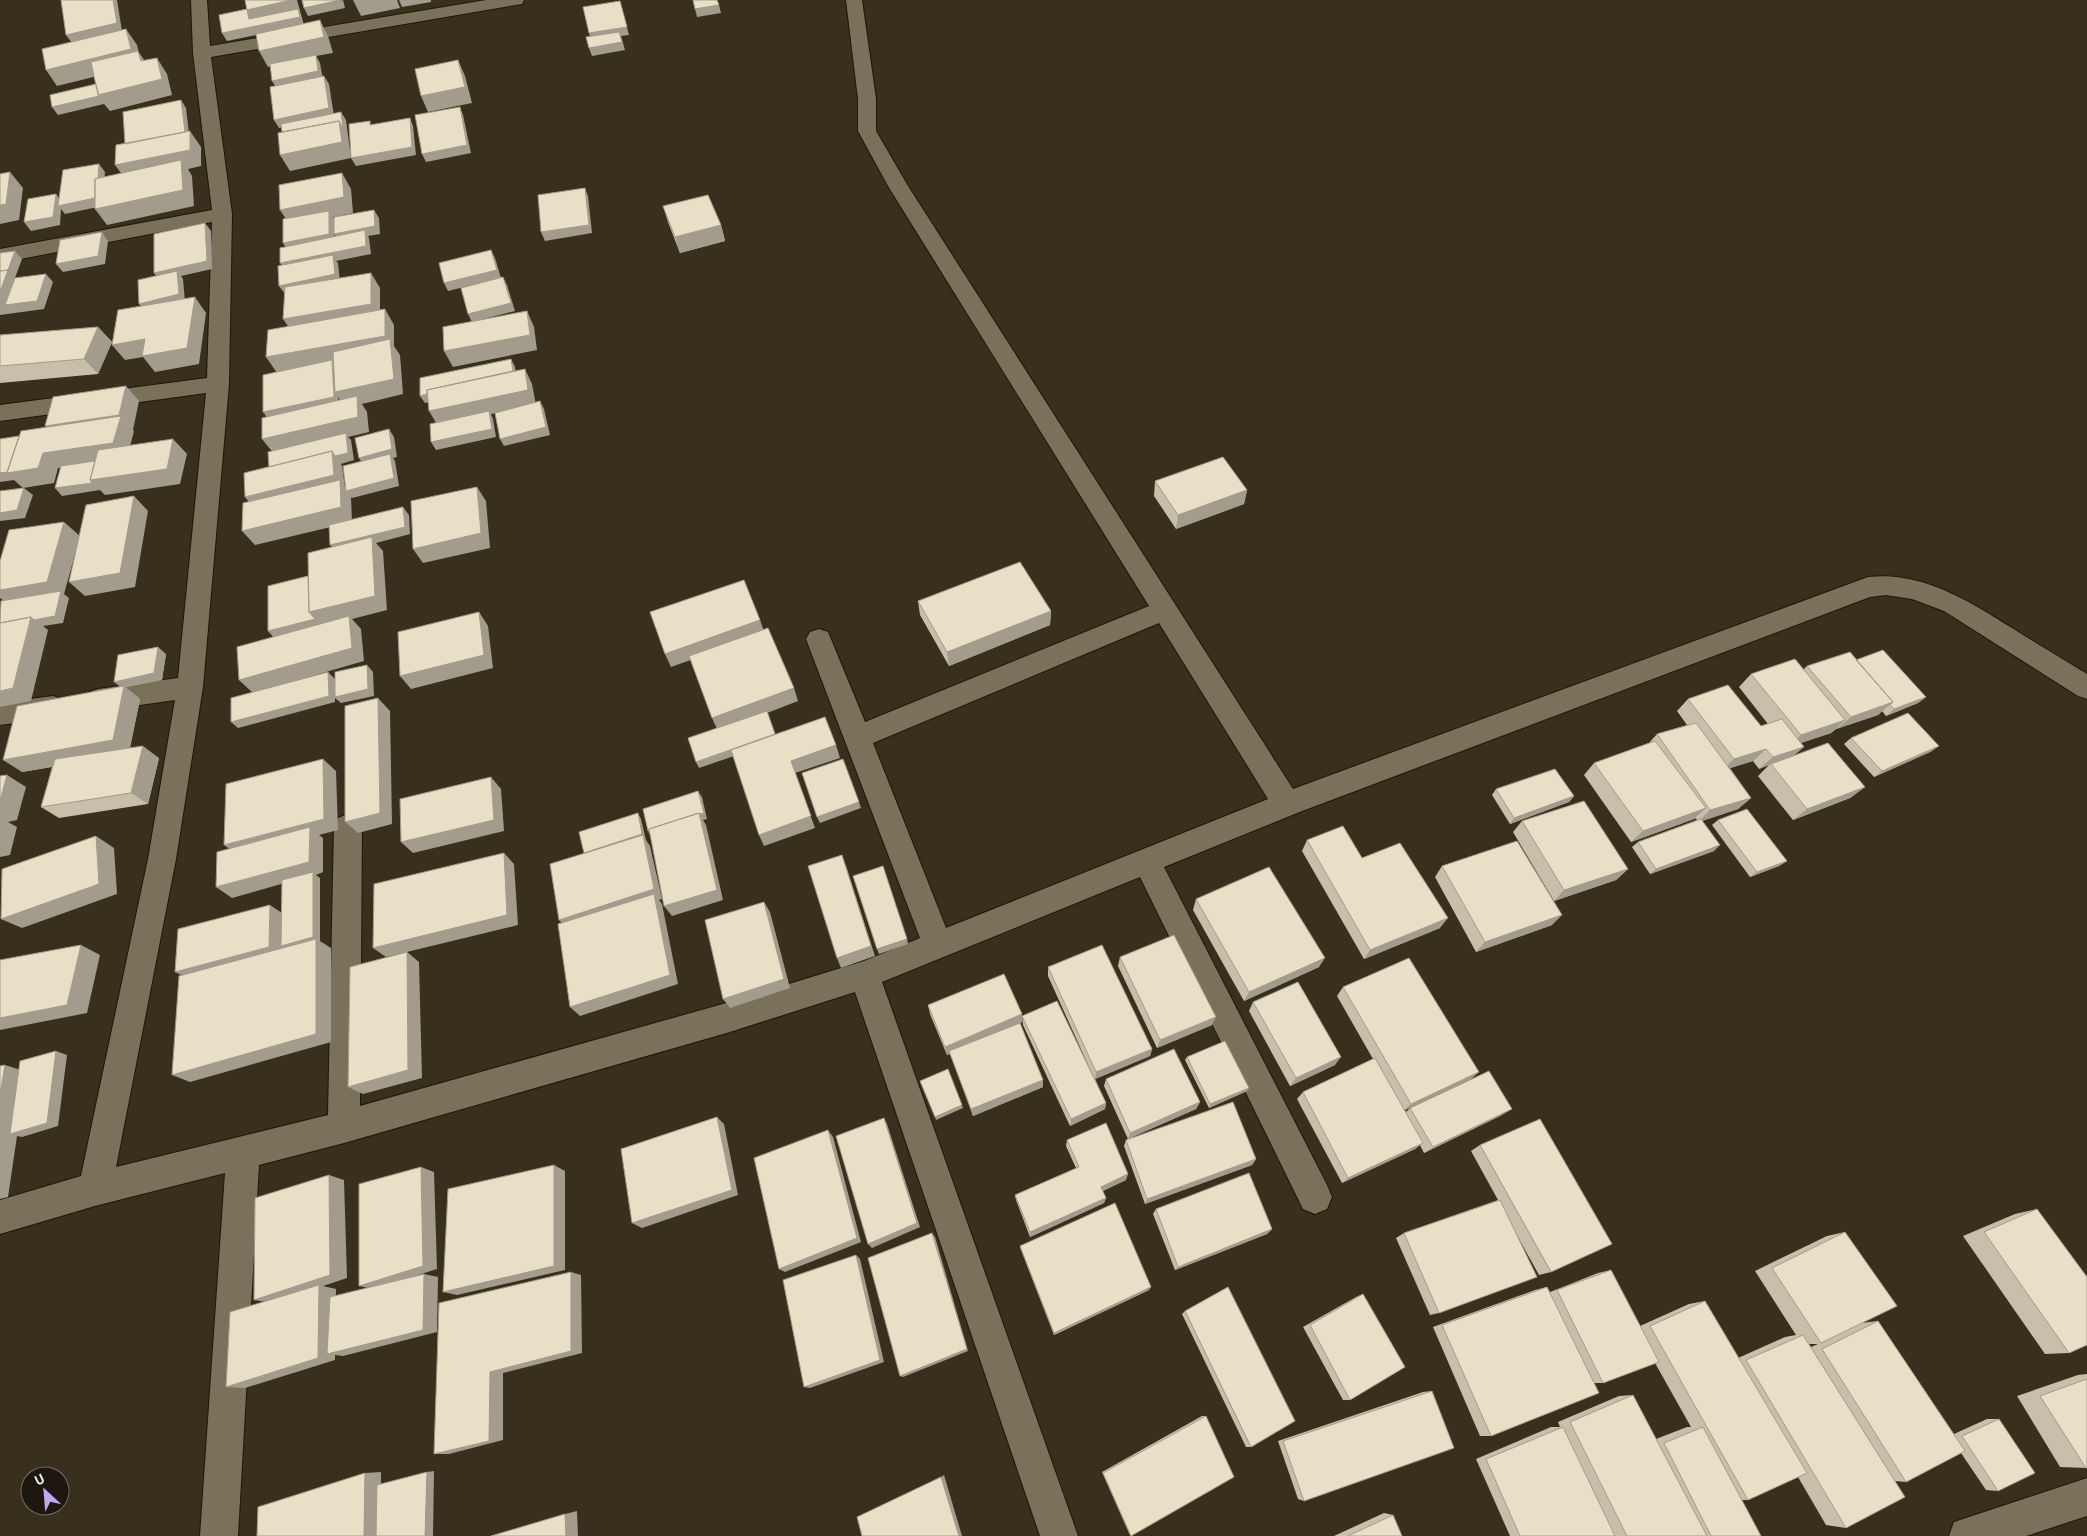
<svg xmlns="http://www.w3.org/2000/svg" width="2087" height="1536" viewBox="0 0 2087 1536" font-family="'Titillium Web',sans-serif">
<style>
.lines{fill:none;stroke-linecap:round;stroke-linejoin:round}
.minor-casing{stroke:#1f1705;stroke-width:2}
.minor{fill:#7a715b;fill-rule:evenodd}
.wall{fill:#c8bfaa;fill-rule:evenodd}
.shaded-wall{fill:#a39b8b;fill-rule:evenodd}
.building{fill:#e9dec6;stroke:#a39b8b}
</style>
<rect width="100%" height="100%" fill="#382f1c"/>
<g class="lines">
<g class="minor-casing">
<path id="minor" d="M191 0H207L210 46 486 0H524L522 4 516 5 211 57 232 214 229 384 203 687 176 859 116 1167 328 1115 334 827 338 818 348 814 358 818 362 827 360 1106 730 1002 864 961 920 938 806 639 810 632 819 629 828 632 865 722 1149 606 888 186 858 131V99L846 0H862L876 99V131L908 186 1293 789 1868 577C1923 571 1968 601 2012 628 2037 644 2062 659 2087 674V699L2078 696 1944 611 1912 599 1886 595 1870 597 1297 813 1164 867 1327 1185 1332 1197 1327 1209 1315 1214 1303 1209 1140 877 882 982 1078 1536H1040L855 992 730 1032 344 1143 259 1165 238 1536H200L225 1173 95 1206 0 1234V1200L81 1176 148 859 175 700 98 711 89 708 85 700 89 692 98 689 178 678 206 393 0 421V405L207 378 212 222 0 263V249L212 210 193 53ZM1159 623 1268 799 946 928 873 743Z
M53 696 62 699 66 707 62 715 53 718 0 725V703Z
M2087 1478V1516L2026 1536H1949L1954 1522Z"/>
</g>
<use href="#minor" class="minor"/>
</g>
<path class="wall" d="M663 206 721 225 725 241 680 253 668 222Z
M98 327 112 342 98 374 0 383V335Z
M1155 481 1247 490 1244 504 1176 529 1154 496Z
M918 601 1051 611 1050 625 949 666 920 615Z
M166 654 162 680 125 687 140 699 130 748 159 758 148 804 59 818 41 807 52 767 22 772 120 687Z
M1856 660 1926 697 1918 703 1886 716 1882 711 1878 715 1836 729 1831 733 1801 743 1794 755 1865 787 1850 798 1793 820 1758 776 1769 765 1759 769 1753 761 1730 768 1751 798 1738 809 1702 821 1714 851 1650 874 1632 847 1638 842 1697 820 1695 818 1694 819 1631 842 1584 775 1594 763 1649 743 1657 734 1687 725 1677 711 1688 699 1761 726 1768 724 1739 687 1751 674 1803 670 1807 666Z
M1851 738 1939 746 1930 752 1874 777 1844 744Z
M1496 789 1574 796 1569 802 1510 824 1492 795Z
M1718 820 1787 861 1779 866 1750 877 1712 825Z
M1522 821 1628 869 1616 880 1554 901 1513 832Z
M1307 840 1362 858 1440 928 1364 959 1302 851Z
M1442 866 1552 925 1476 952 1435 877Z
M1196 899 1319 967 1244 1001 1193 910Z
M1120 957 1212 1025 1157 1048 1118 966Z
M1048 967 1152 1049 1150 1056 1095 1079 1106 1103 1105 1109 1070 1126 1023 1025 1022 1016 1094 1078 1048 976Z
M1343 987 1470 1080 1405 1110 1406 1112 1410 1108 1502 1115 1424 1153 1420 1145 1415 1149 1342 1183 1297 1099 1303 1092 1373 1059 1337 996Z
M1253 1002 1335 1065 1290 1086 1249 1011Z
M928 1005 1022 1014V1022L1020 1023 1043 1080V1087L973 1116 950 1054 947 1055 930 1014Z
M1187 1057 1247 1091 1209 1108 1185 1060Z
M1106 1079 1200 1102 1196 1109 1132 1137 1256 1159 1252 1165 1145 1204 1124 1146 1126 1140 1128 1139 1104 1086Z
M1067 1140 1126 1180 1102 1191 1106 1198 1104 1203 1030 1237 1016 1200 1015 1195 1076 1168 1066 1146Z
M1480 1145 1551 1272 1539 1275 1513 1228 1439 1313 1430 1315 1396 1238 1404 1233 1498 1200 1471 1151Z
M1156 1209 1272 1229 1267 1234 1175 1270 1153 1214Z
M2037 1209 2069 1353 2045 1354 1963 1236 2015 1214Z
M1845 1232 1861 1323 1878 1321 1954 1434 1987 1419H1999L1998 1491 1986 1490 1961 1453 1906 1482 1895 1481 1846 1528 1826 1525 1798 1477 1748 1500H1741L1761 1536H1510L1476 1459 1551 1427H1560L1558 1422 1619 1396 1633 1395 1656 1439 1687 1427H1691L1655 1363 1603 1383H1594L1491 1436H1480L1433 1327 1535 1290 1547 1287 1550 1292 1598 1273 1611 1270 1640 1326 1689 1304 1705 1301 1738 1358 1785 1337 1796 1335 1755 1271 1827 1236ZM1809 1344H1818L1811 1347Z
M1020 1246 1149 1290 1054 1335 1021 1250Z
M1363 1294 1350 1400H1343L1303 1327 1356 1297Z
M1185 1311 1251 1447H1246L1182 1314Z
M2087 1374V1468L2060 1467 2017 1396 2078 1375Z
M1432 1391 1304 1501 1298 1499 1278 1441 1423 1392Z
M1202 1416H1206L1131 1536 1129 1533 1102 1472Z
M1384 1513 1393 1515 1402 1536H1334Z"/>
<path class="shaded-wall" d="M113 0H117L122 31 72 43 66 35Z
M291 0H297L304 25 227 41 222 33 249 19 247 9ZM252 18 256 26H254Z
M343 0 345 8 308 16 304 8Z
M353 0H397L400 8 361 16Z
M399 0H431V2L402 7Z
M620 1 629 35 621 36 625 50 592 56 589 48 591 41 589 33Z
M719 5 721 13 697 17 695 9Z
M320 20 328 36 333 53 316 56 320 63 323 80 277 89 272 81 316 56 268 67 259 51Z
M126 29 137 45 142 65 57 86 46 70Z
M138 51 149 67 141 61Z
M157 58 167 74 172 95 110 111 104 104 58 115 52 107Z
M458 60 465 76 472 103 428 112 421 96Z
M324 76 329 84 334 116 279 128 274 120Z
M181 100 186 108 190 142V131L201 147V166L188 169 192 176 194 206 107 225 95 209 127 181 115 165Z
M460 107 463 115 471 153 426 162 422 154Z
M341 112 346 120 351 158 290 171 280 155 339 121Z
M410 118 413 126 416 155 356 166 351 158Z
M99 164 105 172 102 206 65 214 61 209 60 225 31 231 24 222 56 194 62 202Z
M10 172 23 188 19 220 0 224V205Z
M342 173 351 189 353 213 333 217 334 219V242L288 251 283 243 290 225 280 210Z
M585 188 588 196 592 233 545 241 541 232Z
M374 210 379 218 380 234 368 236 369 238 371 254 336 261 338 263 340 282 285 294 279 286 285 271 280 263 339 242 334 234Z
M205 223 211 231 212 269 181 276 183 279 185 302 146 312 139 304 160 281 154 273Z
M721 225 725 241 680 253 675 237Z
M102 232 108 241 105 264 63 272 56 264Z
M491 250 495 258 501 278 448 291 444 283Z
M15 251 22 259 15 278 46 274 53 282 44 309 0 315V292Z
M371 273 380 288V320L294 335 283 319Z
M503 277 507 285 515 311 472 322 468 314Z
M195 297 206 313 199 364 155 372 143 357 125 360 112 345Z
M385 309 394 325V346L400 355 403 394 362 404 367 412 369 432 348 437 351 440 354 460 341 464 342 466 345 487 348 490 364 466 359 458 389 429 394 437 397 457 393 458 395 461 399 486 352 498 351 497 352 522 255 545 242 531 257 512 245 497 332 451 346 437 274 454 262 439 345 407 338 397 339 404 269 420 263 412 277 373 266 357ZM391 352 337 368 333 362Z
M527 311 534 327 537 350 453 367 444 351Z
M98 327 112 342 98 374 84 359Z
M511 359 515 367 518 385 425 403 420 396Z
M525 369 532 384 536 405 491 414 493 419 496 437 436 450 431 442 438 426 429 411Z
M126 386 139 401 133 430 134 431 127 458 173 439 187 454 180 484 105 495 100 490 62 496 55 488 90 480 101 462 58 468 54 483 23 488 14 480 0 482V473L43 453 60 441 45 426Z
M540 401 544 409 550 435 504 446 500 439Z
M477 487 486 501 490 548 423 563 413 549Z
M24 488 33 495 25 518 0 521V513Z
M1247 490 1244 504 1176 529 1178 515Z
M134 496 148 511 135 587 85 596 69 582Z
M403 507 409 515 410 534 376 543 383 551 387 610 352 619 361 629 364 661 253 693 239 680 274 638 268 631 309 612 336 552 330 545Z
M64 522 80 536 64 594 69 598 63 623 43 626 48 630 31 701 0 707V691L31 617 55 616 9 605 0 598V579Z
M1051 611 1050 625 949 666 947 652Z
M479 612 488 626 493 668 411 689 400 676Z
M760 620 765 634 671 667 665 654Z
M158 647 166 654 162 680 125 687 140 699 129 752 22 772 3 760 122 688 114 682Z
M367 665 373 672 374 696 341 703 335 698V702L238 728 231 722 328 672 335 679Z
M794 688 798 701 767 713 778 741 699 768 696 762 718 731 712 718Z
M1926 697 1918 703 1886 716 1894 709Z
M378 698 390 711 392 824 358 833 345 822Z
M1893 702 1878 715 1836 729 1851 717Z
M1845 720 1831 733 1787 747 1801 735Z
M836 745 840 758 795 773 815 828 764 846 759 835 791 761Z
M143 746 159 758 148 804 131 793Z
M1939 746 1930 752 1874 777 1882 771Z
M1804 747 1790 759 1771 764 1769 765 1759 769 1773 757Z
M1766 749 1753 761 1721 771 1734 759Z
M323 759 336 771 338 830 319 835 323 838V872L316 875 320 878V941L331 948V1042L190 1082 172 1075 193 981 175 972 270 905 285 915 313 875 232 898 216 887 239 856 224 845Z
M7 775 26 787 17 820 8 822 17 827 10 855 0 857V801Z
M491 777 501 789 504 831 413 853 401 842Z
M1865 787 1850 798 1793 820 1807 809Z
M698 791 702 797 707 819 703 820 706 825 723 900 672 916 664 906 651 837 648 831Z
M1574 796 1569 802 1510 824 1514 818Z
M1751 798 1738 809 1698 822 1710 810Z
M859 802 861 808 820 823 817 817Z
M1706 808 1694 819 1631 842 1643 831Z
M638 813 641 819 646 840 650 846 662 899 659 900 662 904 678 984 580 1016 570 1007 568 930 559 920 588 859Z
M96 836 114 848 117 894 22 928 1 919Z
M1720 845 1714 851 1650 874 1656 869Z
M504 853 514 864 518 925 386 957 373 948Z
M1787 861 1779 866 1750 877 1757 872Z
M846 866 875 956 841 968 837 958Z
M1628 869 1616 880 1554 901 1564 890Z
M764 902 770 912 790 988 730 1008 723 999Z
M1562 915 1552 925 1476 952 1485 942Z
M1448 918 1440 928 1364 959 1370 950Z
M907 939 908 944 879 954 877 949Z
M81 945 100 955 87 1013 0 1030V1018Z
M407 952 419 962 422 1078 363 1094 348 1087Z
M1325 958 1319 967 1244 1001 1249 992Z
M1022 1014V1022L947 1055 945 1047Z
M1216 1017 1212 1025 1157 1048 1160 1040Z
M1152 1049 1150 1056 1095 1079 1096 1072Z
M56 1051 67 1055 58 1126 22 1137 17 1136 8 1197 0 1199V1095L5 1065 27 1072Z
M1341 1057 1335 1065 1290 1086 1296 1078Z
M1479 1072 1470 1080 1403 1111 1411 1104Z
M1043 1080V1087L973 1116 971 1109Z
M1249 1088 1247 1091 1209 1108 1210 1104Z
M1200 1102 1196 1109 1128 1139 1130 1133Z
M1106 1103 1105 1109 1070 1126 1071 1119Z
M962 1105 963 1108 936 1120 935 1117Z
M1512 1109 1502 1115 1424 1153 1433 1147Z
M717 1117 724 1124 738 1195 642 1228 632 1223Z
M884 1118 887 1124 920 1227 872 1248 868 1244Z
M828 1130 833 1137 861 1242 785 1272 779 1269Z
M1423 1143 1415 1149 1342 1183 1348 1178Z
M1256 1159 1252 1165 1145 1204 1147 1199Z
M554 1165 565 1171V1270L457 1295 443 1292Z
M421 1167 434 1172 437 1269 374 1289 359 1286Z
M1128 1174 1126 1180 1099 1193 1101 1187Z
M329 1175 344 1180 347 1278 323 1286 336 1289 335 1352 424 1274 438 1277 437 1332 343 1356 335 1355V1360L245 1388 226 1387 273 1303 254 1300Z
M1106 1198 1104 1203 1030 1237V1232Z
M1272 1229 1267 1234 1175 1270 1178 1267Z
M932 1233 935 1237 968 1351 903 1377 900 1376Z
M856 1255 860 1259 884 1362 810 1388 804 1387Z
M571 1272 581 1275 582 1353 503 1373V1440L449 1454H434L490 1372Z
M1151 1287 1149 1290 1054 1335V1333Z
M434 1471 433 1536H425L427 1472Z
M381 1472V1536H364L365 1473Z
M944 1475 962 1536H959L941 1477Z
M577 1511 578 1536H566L565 1514Z"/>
<path class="building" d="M61 0H113L117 23 66 35Z
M245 0H291L247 10Z
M302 0H341L304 8Z
M693 0H717L719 5 695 9Z
M620 1 627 27 589 33 583 7Z
M247 9 249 19 298 9 300 17 222 33 219 15Z
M320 20 324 37 259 51 256 34Z
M126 29 131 49 46 70 42 49Z
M619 32 622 42 589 48 586 37Z
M138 51 141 61 157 58 162 79 98 95 91 62Z
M316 55 318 71 272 81 270 64Z
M458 60 465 87 421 96 415 69Z
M324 76 329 108 274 120 270 87Z
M96 84 99 96 52 107 50 95Z
M181 100 185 132 125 144 123 112Z
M460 107 467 145 422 154 415 115Z
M341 112 343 129 339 121 282 132 281 124Z
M410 118 412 147 351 158 349 124 370 121V125Z
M339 121 342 142 280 155 278 133Z
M190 131V150L115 165 116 145Z
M181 160 183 190 95 209V179Z
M99 164 98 178 95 179V198L58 206 63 170Z
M10 172 6 204 0 205V174Z
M342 173 344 197 280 210 279 185Z
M585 188 589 225 541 232 538 195Z
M56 194 53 217 24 222 28 199Z
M708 195 721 225 675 237 663 206Z
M374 210 375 226 334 234V217Z
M329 211V234L283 243V219Z
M205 223 207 261 154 273V234Z
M365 230 366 246 280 263V248Z
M102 232 98 256 56 264 60 240Z
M491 250 497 270 444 283 439 263Z
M15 251 8 270 0 271V253Z
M333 255 335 274 279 286 278 266Z
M8 270 0 292V271Z
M177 271 179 294 139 304 138 280Z
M371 273V304L283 319 285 287Z
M46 274 37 301 5 305 15 278Z
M503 277 511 303 468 314 461 288Z
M195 297 187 348 142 356 145 339 112 345 118 310Z
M385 309V336L266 357 268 330Z
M527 311 530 335 444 351 443 327Z
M98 327 84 359 0 366V335Z
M390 339 394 379 335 392 333 352Z
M511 359 513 371 427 390V394L420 396V378Z
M332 360 334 397 263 412V375Z
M525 369 528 390 429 411 427 390Z
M126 386 119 415 45 426 53 397Z
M357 396 358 417 262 439V418Z
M540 401 546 427 500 439 495 413Z
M489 411 492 429 431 442 430 424Z
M121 416 113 443 43 453 38 468 7 473 21 431Z
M389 429 392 449 359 458 355 438Z
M346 433 348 453 335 456 332 451 269 467 268 452Z
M19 436 7 472 0 473V439Z
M173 439 167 469 90 480 98 450Z
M332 451 334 475 245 497 244 473Z
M390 454 394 478 346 491 343 466Z
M1223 457 1247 490 1178 515 1155 481Z
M95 461 90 480 92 483 55 488 61 466Z
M340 480 341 507 242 531 243 503Z
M477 487 481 533 413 549 411 501Z
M24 488 17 510 0 513V491Z
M134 496 120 573 69 582 86 505Z
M403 507 405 527 330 545 329 525Z
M64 522 47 582 0 590V561L9 530Z
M372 537 375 596 309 612 308 553Z
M1020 562 1051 611 947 652 918 601Z
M308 576 309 612 315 619 268 631V586Z
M744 580 760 620 665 654 650 612Z
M61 591 55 616 34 620 31 617 0 623 1 601Z
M479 612 484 655 400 676 398 632Z
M349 616 352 648 239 680 237 647Z
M31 617 13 688 0 691V623Z
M768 628 794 688 712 718 689 656Z
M158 647 154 673 114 682 118 655Z
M1883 650 1926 697 1894 709 1890 705 1893 702 1856 660Z
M1850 652 1893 702 1851 717 1807 666Z
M1795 659 1845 720 1801 735 1751 674Z
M367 665 368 689 335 697V672Z
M328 672 329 696 231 722V698Z
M1728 685 1761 726 1782 719 1804 747 1773 757 1766 749 1734 759 1688 699Z
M124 686 113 740 3 760 17 706Z
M378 698 380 813 345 822V706Z
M767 711 775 734 696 762 688 738Z
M1908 713 1939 746 1882 771 1851 738Z
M825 717 836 745 791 761 811 816 759 835 731 750Z
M1696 723 1751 798 1710 810 1657 734Z
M1655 741 1706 808 1643 831 1594 763Z
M1828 743 1865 787 1807 809 1771 764Z
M143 746 131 793 41 807 55 759Z
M323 759 324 819 224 845 226 784Z
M843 759 859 802 817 817 802 773Z
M1555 769 1574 796 1514 818 1496 789Z
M7 775 0 801V776Z
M491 777 494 820 401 842 400 799Z
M698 791 704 813 700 814 699 813 649 829V830L648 831 643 809Z
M1584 801 1628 869 1564 890 1522 821Z
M1747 809 1787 861 1757 872 1718 820Z
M638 813 642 834 584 853 579 832Z
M699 813 717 890 664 906 649 829Z
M1701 819 1720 845 1656 869 1638 842Z
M1343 826 1362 858 1400 843 1448 918 1370 950 1307 840Z
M310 827 309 862 216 887 217 852Z
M643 835 654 889 559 920 550 864Z
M96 836 99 884 1 919 2 869Z
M1517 841 1562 915 1485 942 1442 866Z
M504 853 507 915 373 948 374 884Z
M842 855 871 946 837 958 808 866Z
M883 866 907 939 877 949 853 876Z
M1269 867 1325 958 1249 992 1196 899Z
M313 872V937L281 946 282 880Z
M654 894 670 975 570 1007 558 924Z
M764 902 784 979 723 999 705 920Z
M270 905 269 947 175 972 178 929Z
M1174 935 1216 1017 1160 1040 1120 957Z
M316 939V1034L172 1075 179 976Z
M81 945 67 1005 0 1018V960Z
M1102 945 1152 1049 1096 1072 1048 967Z
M407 952 408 1070 348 1087 350 967Z
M1409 958 1479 1072 1411 1104 1343 987Z
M1004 974 1022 1014 945 1047 928 1005Z
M1298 982 1341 1057 1296 1078 1253 1002Z
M1057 1001 1106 1103 1071 1119 1022 1016Z
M1020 1023 1043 1080 971 1109 949 1051Z
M1225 1041 1249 1088 1210 1104 1187 1057Z
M1174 1049 1200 1102 1130 1133 1106 1079Z
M56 1051 47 1123 10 1134 20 1061Z
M1375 1058 1423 1143 1348 1178 1303 1092Z
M5 1065 0 1095V1066Z
M948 1069 962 1105 935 1117 920 1081Z
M1489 1071 1512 1109 1433 1147 1410 1108Z
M1233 1102 1256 1159 1147 1199 1126 1140Z
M717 1117 732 1190 632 1223 621 1149Z
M884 1118 917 1223 868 1244 836 1136Z
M1540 1119 1612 1244 1551 1272 1480 1145Z
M1106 1123 1128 1174 1101 1187 1106 1198 1030 1232 1015 1195 1079 1167 1067 1140Z
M828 1130 857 1238 779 1269 754 1158Z
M554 1165V1266L443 1292 448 1189Z
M421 1167 423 1266 359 1286V1184Z
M1249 1173 1272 1229 1178 1267 1156 1209Z
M329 1175 330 1275 254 1300 255 1198Z
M1500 1200 1537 1277 1439 1313 1404 1233Z
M1115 1203 1151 1287 1054 1333 1020 1246Z
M2037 1209 2087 1277V1345L2069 1353 1984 1232Z
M1845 1232 1897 1306 1821 1343 1772 1268Z
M932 1233 967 1349 900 1376 868 1258Z
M856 1255 880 1360 804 1387 783 1280Z
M1611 1270 1659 1362 1603 1383 1557 1290Z
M571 1272V1351L490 1372 489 1441 434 1454 439 1303Z
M424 1274 423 1330 327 1354 330 1297Z
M319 1285 318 1358 226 1387 230 1312Z
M1228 1287 1295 1421 1251 1447 1185 1311Z
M1547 1287 1599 1393 1491 1436 1442 1325Z
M1363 1294 1405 1367 1350 1400 1310 1325Z
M1705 1301 1807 1473 1748 1500 1650 1326Z
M1878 1321 1965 1451 1906 1482 1822 1349Z
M1803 1335 1905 1497 1846 1528 1746 1360Z
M2087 1379V1468H2086L2040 1396Z
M1432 1391 1454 1448 1304 1501 1283 1441Z
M1633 1395 1707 1536H1627L1570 1422Z
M1206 1416 1234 1477 1131 1536 1103 1473Z
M1999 1419 2035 1473 1998 1491 1962 1436Z
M1563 1427 1615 1536H1520L1486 1459Z
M1703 1427 1761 1536H1711L1664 1443Z
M427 1472 425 1536H376L377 1485Z
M365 1473 364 1536H257L258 1507Z
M941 1477 959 1536H862L857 1517Z
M565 1514 566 1536H491Z
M1393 1515 1402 1536H1348Z"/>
<g transform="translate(45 1491) rotate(334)"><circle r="24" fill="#1c180f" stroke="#726d63"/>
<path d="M0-4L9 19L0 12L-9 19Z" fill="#bea9f5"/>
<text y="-8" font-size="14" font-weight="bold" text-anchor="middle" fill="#f2ede1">U</text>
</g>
</svg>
